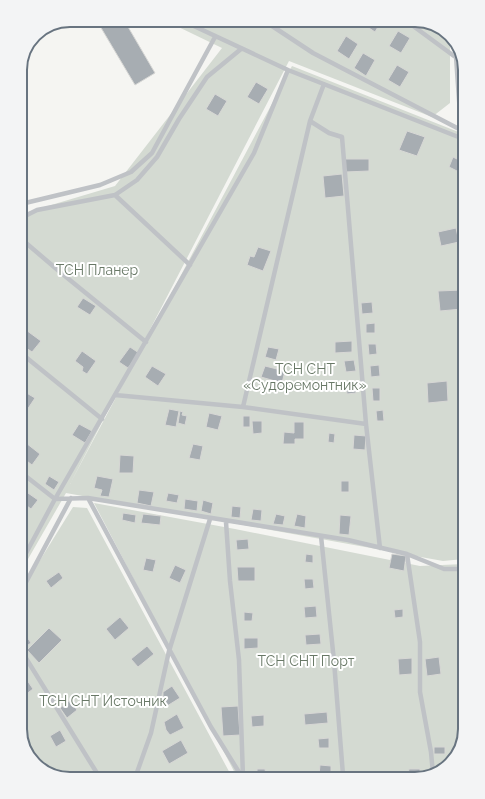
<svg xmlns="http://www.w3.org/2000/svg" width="485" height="799" viewBox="0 0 485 799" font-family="Raleway,sans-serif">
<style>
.green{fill:#d4dad2}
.building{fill:#a7adb2;stroke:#d7d7d5}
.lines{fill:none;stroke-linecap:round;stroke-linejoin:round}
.lane{stroke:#bfc2c6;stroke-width:4.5}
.labels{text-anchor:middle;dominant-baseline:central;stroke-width:4;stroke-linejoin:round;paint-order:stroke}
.park-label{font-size:14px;fill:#687866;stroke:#fff}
.rim{fill:none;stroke:#687480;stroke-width:2}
</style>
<rect width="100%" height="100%" fill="#f5f5f2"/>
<path class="green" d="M164 20H418L443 29 450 37V103L432 117 289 61 70 484 292 66 461 133 464 559 443 561 66 493 24 566 21 214 115 186 222 48Z
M94 503 235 529 420 566 464 564 465 729 457 757 437 774 237 777Z
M73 507 87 508 232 777 67 779 42 770 25 751 24 586Z"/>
<path class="building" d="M124 20 155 73 135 85 97 21Z
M210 20H225L221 27Z
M365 20H382L375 32 363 24Z
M398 31 410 38 401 53 389 46Z
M346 36 358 44 349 59 337 51Z
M363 53 375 60 366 76 354 68Z
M397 65 409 72 400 87 388 80Z
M256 82 268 89 259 104 247 97Z
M215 94 227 101 218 116 206 109Z
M407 131 425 137 417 156 399 150Z
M453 157 461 161 459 172 449 167Z
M345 159H369V171L345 172Z
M342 174 344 196 325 198 323 176Z
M456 228 459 242 441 246 438 232Z
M258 247 271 251 263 271 247 265 250 256 254 257Z
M462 290V309L440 311 438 291Z
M83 298 96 306 90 315 77 307Z
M372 302 373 313 362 314 361 303Z
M375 323V333H366V324Z
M26 330 41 341 32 352 22 345V336Z
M352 341V352L335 353V342Z
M368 344H376L377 354 369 355Z
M130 347 139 353 128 368 119 362Z
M268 347 279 349 276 360 265 357Z
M82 351 96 361 87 374 82 371 83 367 75 361Z
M354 360 356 371 346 372 344 361Z
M379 365 380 376 371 377 370 366Z
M152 366 166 374 158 386 145 377Z
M265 366 285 371 282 383 261 377Z
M447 381 448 401 428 403 427 383Z
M355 382 356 393 347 394 346 383Z
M372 388H380V401H373Z
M25 392 35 398 27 410 23 407 22 396Z
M169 409 179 411 176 427 165 425Z
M383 410 384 421H377L376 411Z
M180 411 183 412 182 415 187 416 185 425 178 423Z
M209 413 222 416 218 430 206 427Z
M243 416H250V427H243Z
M252 421H262V433L253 434Z
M294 422H304V439H295V444H283L284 432 294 433Z
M79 424 92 431 85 443 72 435Z
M329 433 335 434 334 443 328 442Z
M354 435 366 436 365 450 353 449Z
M26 443 40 454 32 465 23 458V448Z
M193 444 203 446 200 460 189 458Z
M120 455 134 456 133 473H119Z
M49 476 59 482 54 490 45 484Z
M97 476 113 479 109 497 100 496 102 490 94 488Z
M341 481H349V492H341Z
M139 490 154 492 151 506 137 503Z
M28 493 38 500 31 509 23 503Z
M168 493 179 495 177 503 166 501Z
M185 499 198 501 197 511 184 509Z
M203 500 213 503 211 514 201 511Z
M232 506 241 507 240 518 231 517Z
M253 509 262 510 261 521 251 520Z
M123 513 136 515 135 523 122 520Z
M143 514 161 516 160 525 141 523Z
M276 514 285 516 283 525 273 524Z
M297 514 306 516 305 528 294 526Z
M340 515 351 516 349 535 339 534Z
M248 539 249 549 237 550 236 540Z
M459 547 464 548V564H458Z
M306 554 313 555V563L305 562Z
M392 554 406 556 404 571 389 568Z
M146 558 156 560 153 572 143 570Z
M175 565 186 570 180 583 169 578Z
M237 567H255V581H238Z
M59 572 63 578 51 588 46 581Z
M304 579H313L314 588 305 589Z
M316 606 317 617 305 618 304 607Z
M403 609V617L395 618 394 610Z
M244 612 253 613 252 621H244Z
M120 617 129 628 115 640 106 629Z
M49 628 62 640 39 663 27 650Z
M320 634 321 644 306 645 305 635Z
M27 637 31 643 25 647 24 639Z
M244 638H258V648L244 649Z
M147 646 154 654 138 667 131 659Z
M439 657 441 674 427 676 425 659Z
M412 658V674L399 675 398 659Z
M25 677 33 689 25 695Z
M172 686 180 698 167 706 163 699V692Z
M70 700 77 710 67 718 60 708Z
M238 706 240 735 223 736 221 707Z
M327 712 328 723 305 725 304 714Z
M177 714 184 728 170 735 166 730 164 722Z
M264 715V726L252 727 251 716Z
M60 730 66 741 56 747 50 736Z
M329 738V748H319L318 739Z
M181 740 188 753 169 764 162 751Z
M434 747H445V754H434Z
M320 765 331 766V775H319Z
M257 769H265L266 776H257Z
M409 769H420V774H408Z"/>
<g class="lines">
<path class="lane" d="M181 20 288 70 461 138
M263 20 313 53 461 130
M405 20 454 56
M455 42 461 128
M310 121 329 133 342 137 366 424 380 548
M115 195 190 265
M21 204 100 185 131 172 152 153 215 37
M21 218 37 210 115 195 137 180 157 157 179 119 207 77 241 49
M21 237 26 243 60 272 146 342
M22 354 102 419
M115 395 243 407 366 424
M243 407 310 121 324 84
M23 474 55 499 88 498 348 540 407 554 444 569H464
M88 498 211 727 242 777
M226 522 230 581 239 660 243 777
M321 536 334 661 343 775
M407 554 420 642V692L431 752 433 774
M24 557 55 499 254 153 288 70
M24 586 71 498
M24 655 100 778
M135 778 151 733 169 651 210 519"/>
</g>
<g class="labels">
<g class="park-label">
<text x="97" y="270">ТСН Планер</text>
<text x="305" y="369">ТСН СНТ<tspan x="305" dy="16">«Судоремонтник»</tspan></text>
<text x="306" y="661">ТСН СНТ Порт</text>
<text x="103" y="701">ТСН СНТ Источник</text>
</g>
</g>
<path d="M0 0H485V799H0ZM70 27H415A43 43 0 0 1 458 70V729A43 43 0 0 1 415 772H70A43 43 0 0 1 27 729V70A43 43 0 0 1 70 27Z" fill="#f3f4f5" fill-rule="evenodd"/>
<path class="rim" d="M70 27H415A43 43 0 0 1 458 70V729A43 43 0 0 1 415 772H70A43 43 0 0 1 27 729V70A43 43 0 0 1 70 27Z"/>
</svg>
